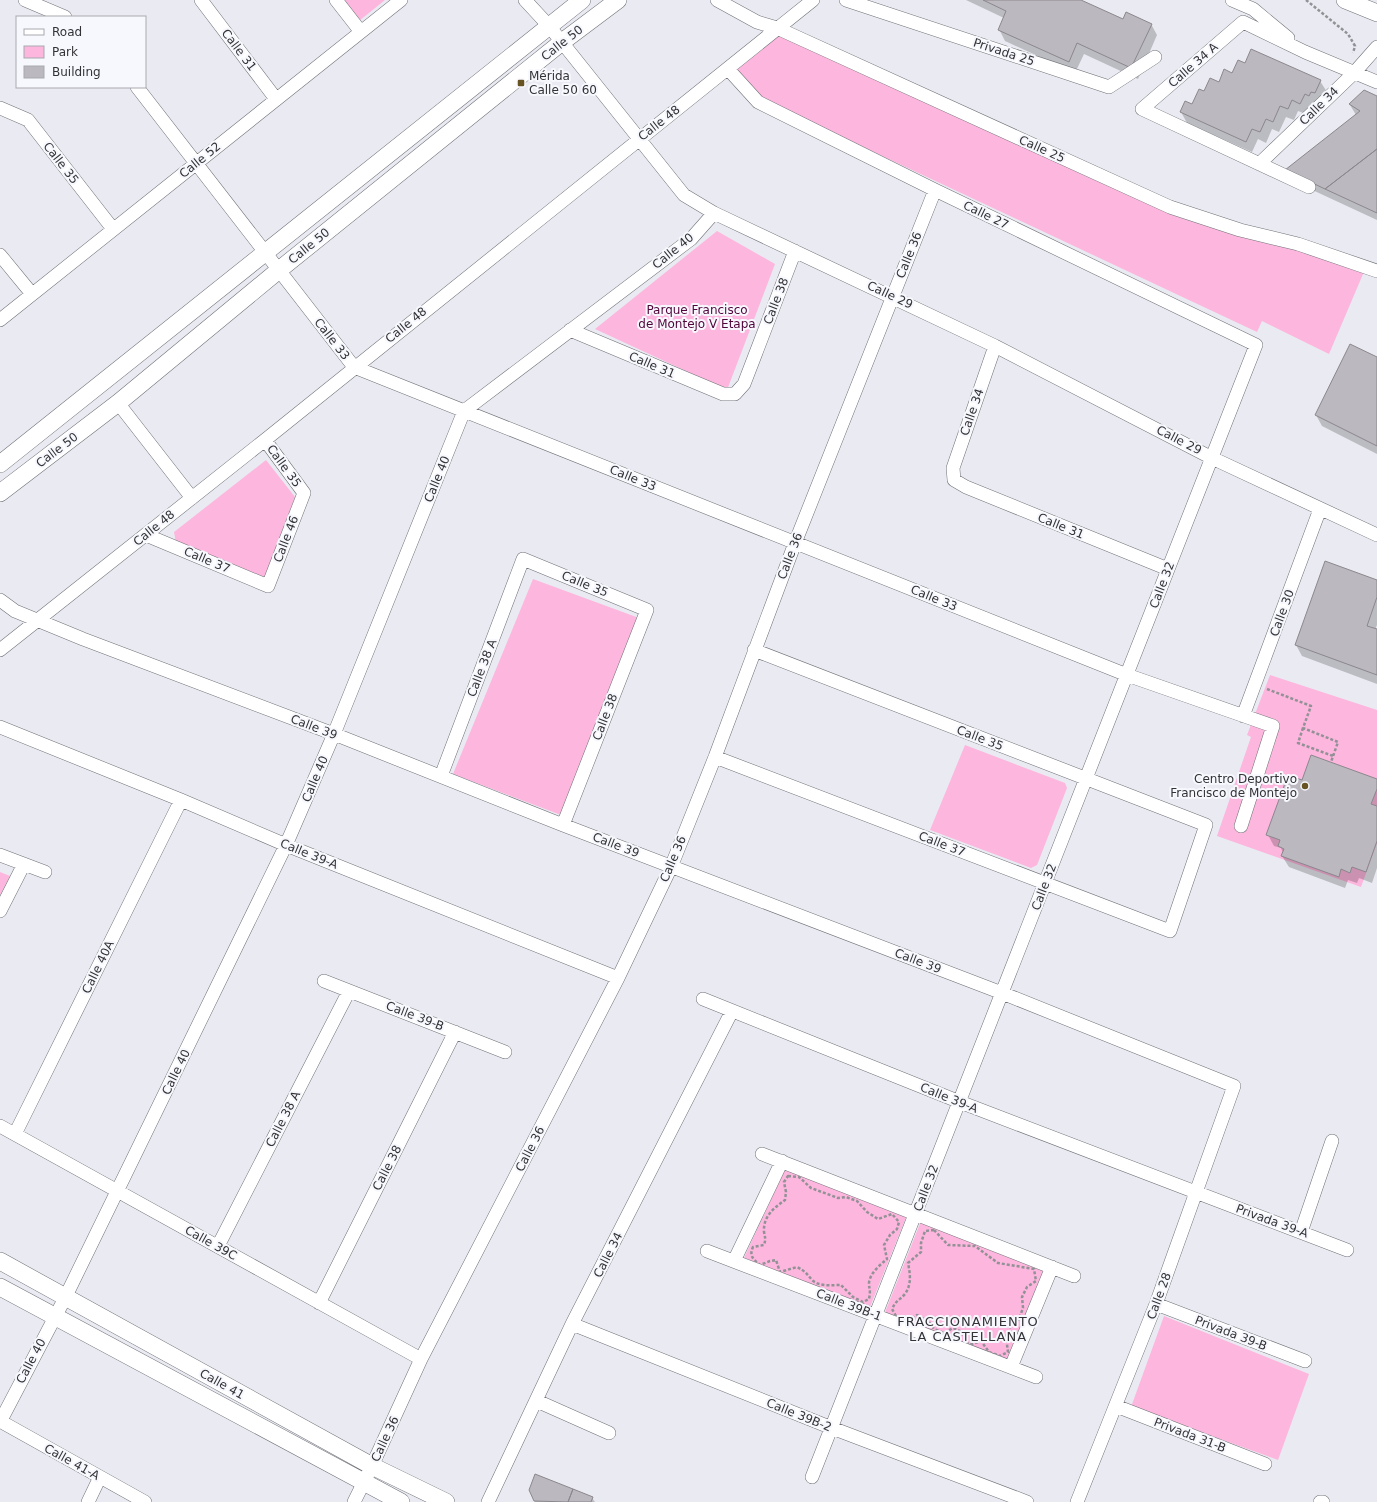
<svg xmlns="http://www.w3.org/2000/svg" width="1377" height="1502" viewBox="0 0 1377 1502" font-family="'DejaVu Sans',sans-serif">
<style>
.green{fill:#fdb6dd}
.shadow{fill:#0003}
.building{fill:#bcb8bf;stroke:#8b878d}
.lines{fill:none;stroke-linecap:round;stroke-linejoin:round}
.minor-casing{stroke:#6f7177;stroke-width:14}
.major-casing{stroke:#6f7177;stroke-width:18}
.path{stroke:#919196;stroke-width:2.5;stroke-dasharray:3 2;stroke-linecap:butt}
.minor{stroke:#fff;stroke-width:13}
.major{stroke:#fff;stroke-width:17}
.poi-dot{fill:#685422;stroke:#f7f8fe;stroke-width:1.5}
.labels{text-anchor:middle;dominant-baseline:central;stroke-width:4;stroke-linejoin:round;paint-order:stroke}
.street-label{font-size:12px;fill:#333336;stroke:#f7f8fe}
.poi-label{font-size:12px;fill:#333336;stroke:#f7f8fe;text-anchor:start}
.park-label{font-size:12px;fill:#52053a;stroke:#f7f8fe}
.neighbourhood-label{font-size:13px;letter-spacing:1px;fill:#333336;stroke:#f7f8fe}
</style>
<rect width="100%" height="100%" fill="#eaebf2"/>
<path class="green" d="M342 0H385L359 21Z
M777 31 1170 211 1366 267 1329 354 1262 321 1257 332 763 100 730 72Z
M717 231 775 264 727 390 595 329Z
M266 460 295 497 264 579 176 543 174 532Z
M533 579 639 618 561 815 453 774Z
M1270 675 1377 710V843L1361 887 1217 836 1251 737 1247 735Z
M965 745 1065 783 1067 788 1037 865 1031 868 930 830Z
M0 872 10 876 0 895Z
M785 1169 907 1215 870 1307 744 1258Z
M921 1221 1045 1269 1006 1363 884 1315Z
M1164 1316 1309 1374 1278 1460 1131 1407Z"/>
<path class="shadow" d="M966 0H1078L1123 20 1151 24 1157 35 1138 79 1084 54 1075 73 1005 41 999 29 1004 18Z
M1246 64 1320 81 1327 92 1315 106 1311 104 1306 114 1298 111 1294 120 1286 117 1279 132 1272 129 1266 143 1258 139 1252 152 1187 123 1181 112 1193 105 1205 93Z
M1377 98V220L1293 181 1356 115 1350 105Z
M1377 359V454L1322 426 1316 415Z
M1377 581V625L1375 630H1377V684L1302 656 1296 645Z
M1377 780V868L1372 883 1359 878 1357 883 1348 880 1345 888 1289 867 1282 856 1283 853 1281 848 1274 846 1268 835 1303 781Z
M530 1490 592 1498 595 1502H535Z"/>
<path class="building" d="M983 0H1081L1123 19 1126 12 1152 24 1131 68 1077 43 1069 62 998 30 1006 11Z
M1251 49 1321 80 1315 93 1311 92 1309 96 1305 94 1300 104 1292 100 1288 109 1280 106 1273 122 1266 119 1260 132 1252 129 1246 142 1180 112 1185 101 1192 104 1199 89 1204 91 1210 78 1219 82 1224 69 1232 73 1238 60 1245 63Z
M1364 90 1377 96V149L1325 189 1285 170 1360 111 1349 104Z
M1377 149V213L1325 189Z
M1350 344 1377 357V446L1315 415Z
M1325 561 1377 580V597L1367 626 1377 629V675L1295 645Z
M1311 755 1377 779V789L1371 804 1377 806V841L1366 872 1352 867 1350 873 1341 869 1339 877 1281 856 1284 849 1278 846 1280 840 1266 835 1288 775 1302 780Z
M535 1474 573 1489 568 1502 534 1501 529 1490Z
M573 1489 593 1497 591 1502H568Z"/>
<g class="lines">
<g class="minor-casing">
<path id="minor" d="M25 0 65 17
M201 0 276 99
M336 0 361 32
M525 0 549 26 684 195 714 213 995 346 1212 458 1377 535
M717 0 757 22 777 28 1170 207 1240 230 1298 244 1377 271
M846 0 1109 87 1155 57
M1232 0 1253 9 1288 38
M728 69 758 102 935 190 1256 345 812 1477
M137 87 354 367 1127 675 1273 726 1241 826
M0 108 28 120 113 229
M1259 164 1354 73 1377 47
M1309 187 1142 109 1243 22 1305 52 1377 82
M0 255 32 294
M0 320 401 0
M570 330 723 394H735L744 384 795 251
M995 346 953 468 954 480 966 487 1168 569
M118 403 192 498
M146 535 268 586 304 493 265 440
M0 600 15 611 83 639 334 734 563 825 1002 993 1234 1086 1156 1304 1077 1502
M0 650 265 440 813 0
M1243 716 1320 509
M0 727 181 800 286 845 618 978
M715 757 1170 931 1206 825 754 650
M441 776 523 559 647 610 563 825
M0 855 45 872
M0 911 24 864
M324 981 505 1052
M703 999 960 1102 1347 1250
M0 1126 421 1359
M15 1134 181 800
M762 1154 1074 1276
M1301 1232 1332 1141
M218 1246 349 991
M707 1251 1036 1377
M734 1261 782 1161
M319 1303 455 1032
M1156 1304 1305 1361
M572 1324 832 1428 1027 1502
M1011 1367 1052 1267
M537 1401 609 1433
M1116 1406 1265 1464
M0 1421 145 1502
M0 1422 65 1298 286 845 334 734 464 411 691 239 714 213
M88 1502 100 1477
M354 1502 372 1466 421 1359 618 978 671 867 715 757 795 543 935 190
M488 1502 572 1324 732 1011
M1320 1502H1323"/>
</g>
<g class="major-casing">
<path id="major" d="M1345 0 1377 13
M0 464 582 0
M0 493 118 403 279 270 562 42 618 0
M0 1261 372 1466 446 1502
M0 1287 401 1502"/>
</g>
<path class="path" d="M1306 0 1348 34 1355 46 1353 53
M1267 689 1311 706 1303 728 1338 742 1331 762
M1303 728 1298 743 1333 756
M788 1176 799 1177 811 1188 838 1198 846 1197 857 1201 867 1212 878 1219 892 1214 899 1222 897 1229 890 1235 884 1245 887 1259C880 1265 870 1273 869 1283 869 1290 871 1289 869 1299L863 1302 853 1297 841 1285C833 1285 819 1287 812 1280 807 1274 805 1271 797 1267L780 1272 776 1260 770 1261 760 1265C753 1259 749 1256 753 1247L764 1245C766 1239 765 1237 764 1232 763 1216 774 1208 785 1200L786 1192 784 1182Z
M934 1230 948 1245 975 1246 998 1263 1034 1269 1036 1281 1027 1287 1022 1297 1023 1308 1019 1319 1010 1327 1006 1337 1008 1352 1000 1356 989 1352 981 1341 972 1344H968L962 1332 953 1328 944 1333 934 1329 929 1322 917 1315 909 1320 896 1316 892 1309C896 1300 900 1300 905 1294 912 1284 910 1273 908 1263L921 1252V1243L925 1231Z"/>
<use href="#minor" class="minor"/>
<use href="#major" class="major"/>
</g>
<g class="poi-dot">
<rect x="517" y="79" width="8" height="8" rx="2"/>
<circle cx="1305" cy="786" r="4"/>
</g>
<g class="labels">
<g class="street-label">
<text transform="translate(562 43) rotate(-38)">Calle 50</text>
<text transform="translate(239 50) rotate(53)">Calle 31</text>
<text transform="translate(1004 52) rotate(18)">Privada 25</text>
<text transform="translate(1193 65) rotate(-41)">Calle 34 A</text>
<text transform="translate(1319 106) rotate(-44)">Calle 34</text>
<text transform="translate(659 123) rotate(-38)">Calle 48</text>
<text transform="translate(1042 149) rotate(24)">Calle 25</text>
<text transform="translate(200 160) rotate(-39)">Calle 52</text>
<text transform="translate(61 163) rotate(52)">Calle 35</text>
<text transform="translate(986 215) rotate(26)">Calle 27</text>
<text transform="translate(309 246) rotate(-39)">Calle 50</text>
<text transform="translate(673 251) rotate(-39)">Calle 40</text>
<text transform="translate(909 255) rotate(-68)">Calle 36</text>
<text transform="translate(890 295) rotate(25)">Calle 29</text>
<text transform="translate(776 301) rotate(-69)">Calle 38</text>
<text transform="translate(406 325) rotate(-39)">Calle 48</text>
<text transform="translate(332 339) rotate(52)">Calle 33</text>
<text transform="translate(652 365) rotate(23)">Calle 31</text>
<text transform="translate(972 412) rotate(-71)">Calle 34</text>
<text transform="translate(1179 440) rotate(27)">Calle 29</text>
<text transform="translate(57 450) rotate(-37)">Calle 50</text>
<text transform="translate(284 466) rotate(54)">Calle 35</text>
<text transform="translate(633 478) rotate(22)">Calle 33</text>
<text transform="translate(437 479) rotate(-68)">Calle 40</text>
<text transform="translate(1061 526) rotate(22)">Calle 31</text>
<text transform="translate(154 528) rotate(-39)">Calle 48</text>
<text transform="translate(286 539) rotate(-69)">Calle 46</text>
<text transform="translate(790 556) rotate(-69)">Calle 36</text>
<text transform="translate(207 560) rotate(23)">Calle 37</text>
<text transform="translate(585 584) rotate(22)">Calle 35</text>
<text transform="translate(1162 585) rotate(-69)">Calle 32</text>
<text transform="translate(934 598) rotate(22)">Calle 33</text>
<text transform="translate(1282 613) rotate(-70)">Calle 30</text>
<text transform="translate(482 668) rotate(-69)">Calle 38 A</text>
<text transform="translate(605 717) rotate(-69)">Calle 38</text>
<text transform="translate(314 727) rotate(21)">Calle 39</text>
<text transform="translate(980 738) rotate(21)">Calle 35</text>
<text transform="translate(315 779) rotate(-67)">Calle 40</text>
<text transform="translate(942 844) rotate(21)">Calle 37</text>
<text transform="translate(616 845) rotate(21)">Calle 39</text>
<text transform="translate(309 854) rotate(22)">Calle 39-A</text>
<text transform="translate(673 859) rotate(-67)">Calle 36</text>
<text transform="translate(1044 887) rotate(-69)">Calle 32</text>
<text transform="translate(918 961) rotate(21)">Calle 39</text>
<text transform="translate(98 967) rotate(-64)">Calle 40A</text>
<text transform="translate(415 1016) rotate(21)">Calle 39-B</text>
<text transform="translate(176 1072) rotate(-64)">Calle 40</text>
<text transform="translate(949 1098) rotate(22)">Calle 39-A</text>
<text transform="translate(283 1119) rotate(-63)">Calle 38 A</text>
<text transform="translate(530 1149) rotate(-63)">Calle 36</text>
<text transform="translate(387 1168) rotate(-63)">Calle 38</text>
<text transform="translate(926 1188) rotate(-69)">Calle 32</text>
<text transform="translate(1272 1221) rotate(20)">Privada 39-A</text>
<text transform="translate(211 1243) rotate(29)">Calle 39C</text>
<text transform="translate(608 1255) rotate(-63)">Calle 34</text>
<text transform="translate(1159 1296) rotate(-70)">Calle 28</text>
<text transform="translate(849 1305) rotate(21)">Calle 39B-1</text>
<text transform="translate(1231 1333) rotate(21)">Privada 39-B</text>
<text transform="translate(31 1361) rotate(-62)">Calle 40</text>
<text transform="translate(222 1384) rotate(29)">Calle 41</text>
<text transform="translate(799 1415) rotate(22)">Calle 39B-2</text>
<text transform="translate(1190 1435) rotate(21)">Privada 31-B</text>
<text transform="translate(385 1439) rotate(-65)">Calle 36</text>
<text transform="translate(72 1462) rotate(29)">Calle 41-A</text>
</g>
<g class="poi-label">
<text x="529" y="76">Mérida<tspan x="529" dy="14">Calle 50 60</tspan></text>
<text x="1297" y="779" text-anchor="end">Centro Deportivo<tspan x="1297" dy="14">Francisco de Montejo</tspan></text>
</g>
<g class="park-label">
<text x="697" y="310">Parque Francisco<tspan x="697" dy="14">de Montejo V Etapa</tspan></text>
</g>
<g class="neighbourhood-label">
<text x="968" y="1321">FRACCIONAMIENTO<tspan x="968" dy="15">LA CASTELLANA</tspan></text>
</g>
</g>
<rect x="16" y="16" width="130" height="72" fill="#f7f8fe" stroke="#a9a9ae"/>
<rect x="24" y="29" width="20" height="6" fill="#ffffff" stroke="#a9a9ae"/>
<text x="52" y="36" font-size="12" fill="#333336">Road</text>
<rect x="24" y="46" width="20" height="12" fill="#fdb6dd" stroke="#a9a9ae"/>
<text x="52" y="56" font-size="12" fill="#333336">Park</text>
<rect x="24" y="66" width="20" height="12" fill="#bcb8bf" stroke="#a9a9ae"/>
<text x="52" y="76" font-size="12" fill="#333336">Building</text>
</svg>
